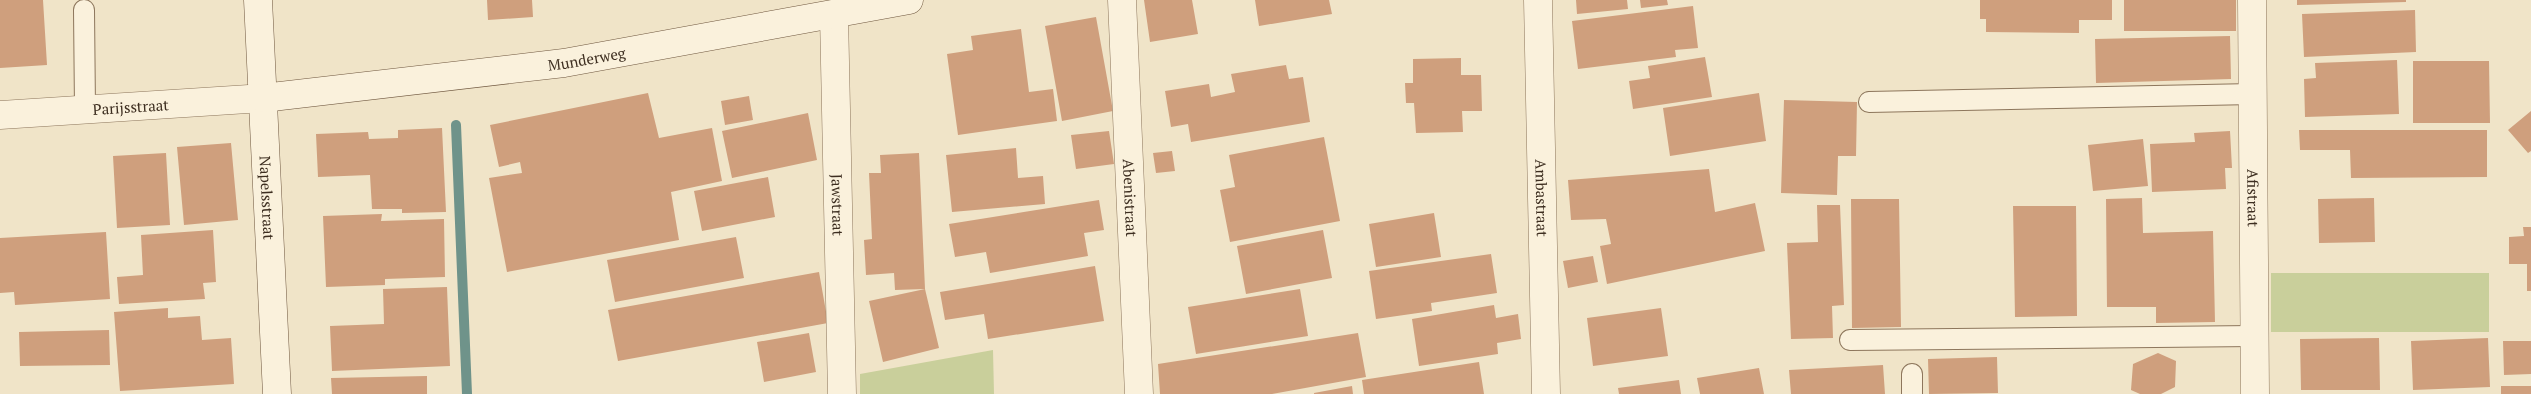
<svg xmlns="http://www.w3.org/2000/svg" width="2531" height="394" viewBox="0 0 2531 394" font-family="'PT Serif',serif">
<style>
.green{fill:#c9cf9b}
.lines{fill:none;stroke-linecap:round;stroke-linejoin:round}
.stream{stroke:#6f938a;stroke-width:10}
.building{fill:#cf9f7d}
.lane-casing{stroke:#8d765c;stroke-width:22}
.street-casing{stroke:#8d765c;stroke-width:29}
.secondary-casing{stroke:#6f573f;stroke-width:29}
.lane{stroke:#faf1dc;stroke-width:20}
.street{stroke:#faf1dc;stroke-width:28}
.secondary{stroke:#faf1dc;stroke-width:28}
.labels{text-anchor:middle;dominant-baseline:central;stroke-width:4;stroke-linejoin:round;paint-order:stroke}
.street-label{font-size:15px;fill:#3d2e20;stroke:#f7eed8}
</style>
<rect width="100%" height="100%" fill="#f0e4c8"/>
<path class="green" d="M2271 273H2489V332H2271Z
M993 350 994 394H860V374Z"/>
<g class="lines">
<path class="stream" d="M456 125 467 394"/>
</g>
<path class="building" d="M0 0H43L47 65 0 68Z
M487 0H532L533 17 488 20Z
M1144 0H1192L1198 34 1150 42Z
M1255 0H1329L1332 14 1259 26Z
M1576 0H1627L1628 9 1577 14Z
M1640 0H1667L1668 5 1641 8Z
M1980 0H2112V20H2079V33L1986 32V19H1980Z
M2124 0H2236V31H2124Z
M2297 0H2406V2L2297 5Z
M1693 6 1698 48 1675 50 1676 57 1578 69 1572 21Z
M2415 10 2416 52 2304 57 2302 14Z
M1096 17 1113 111 1062 121 1045 26Z
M1021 29 1029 92 1053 89 1057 121 958 135 947 54 973 50 971 36Z
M2230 36 2231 79 2096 83 2095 39Z
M1705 57 1712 97 1633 109 1629 81 1650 78 1648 66Z
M1461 58V75H1481L1482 111H1462L1463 132 1416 133 1414 103H1406L1405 83H1413V59Z
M2397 60 2399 114 2305 117 2304 79 2316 78 2315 63Z
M2413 61H2489L2490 123H2413Z
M1286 65 1289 79 1303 77 1310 122 1191 142 1188 124 1171 127 1165 91 1209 84 1211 97 1235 92 1231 74Z
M648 93 659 138 712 128 722 181 671 192 679 240 507 272 489 178 522 173 520 162 499 167 490 125Z
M1759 93 1766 141 1670 156 1663 108Z
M749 96 753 120 725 125 721 101Z
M1784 100 1857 102 1856 156H1838L1837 195 1781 193Z
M2531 111V151L2528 153 2508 130Z
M808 113 817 160 732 178 722 131Z
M442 128 446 212 402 213V209H372L370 175 318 177 316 134 368 132 369 139 398 138V130Z
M2299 130H2487V177L2351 178 2350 150H2300Z
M1109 131 1114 164 1076 169 1071 135Z
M2230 131 2232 168H2225L2226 189 2152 192 2150 144 2195 142 2194 133Z
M1324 137 1340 221 1230 242 1220 190 1235 187 1229 155Z
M2143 139 2148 186 2093 191 2088 145Z
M231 143 238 220 184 225 177 147Z
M1016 148 1018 178 1043 176 1045 204 952 212 946 155Z
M1172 151 1175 171 1156 173 1153 153Z
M166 153 170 225 117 228 113 156Z
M919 153 925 289 895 290 894 273 866 275 864 240 872 239 869 173H881L880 155Z
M1709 169 1715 212 1755 203 1765 251 1607 284 1600 246 1611 244 1606 219 1571 220 1568 180Z
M768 177 775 217 702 231 694 191Z
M2142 198 2143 233 2213 231 2215 322 2156 323V307H2107L2106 199Z
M2374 198 2375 242 2319 243 2318 199Z
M1851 199H1899L1901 327 1852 328Z
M1099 200 1104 230 1084 233 1088 256 990 273 986 252 955 257 949 224Z
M1817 205H1840L1844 305 1832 306 1833 338 1791 339 1787 243 1818 242Z
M2013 206H2076L2077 316 2015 317Z
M1434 213 1441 257 1376 267 1369 224Z
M382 214 381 221 444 219 445 277 385 279V285L326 287 323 216Z
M2523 227H2531V291H2527V264H2509V237L2524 236Z
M213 230 216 282 203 283 205 299 119 304 117 277 143 275 141 235Z
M1323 230 1332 278 1246 294 1237 246Z
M106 232 110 299 15 305 14 292 0 293V238Z
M736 237 744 278 615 302 607 260Z
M1491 254 1497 293 1431 303 1432 311 1376 319 1369 271Z
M1593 256 1598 282 1568 288 1563 261Z
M1095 266 1104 321 988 339 984 314 945 320 940 292Z
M819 272 828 323 618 361 608 310Z
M447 287 450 366 332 371 330 326 384 324 383 289Z
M925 289 939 348 883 362 869 301Z
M1300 289 1308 336 1196 354 1188 307Z
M1494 305 1496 318 1518 314 1521 339 1497 343 1498 354 1419 366 1412 319Z
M168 308V318L200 316 202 340 231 338 234 384 120 391 114 312Z
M1661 308 1668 356 1593 366 1587 318Z
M109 330 110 365 20 366 19 332Z
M809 333 816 372 764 382 757 342Z
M1358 333 1366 377 1272 394H1160L1158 364Z
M2379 338 2380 390H2301L2300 339Z
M2488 338 2490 387 2413 390 2411 341Z
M2503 341H2531V374L2504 375Z
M2158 353 2176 361 2175 387 2161 394H2140L2131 390 2133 364Z
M1997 357 1998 393 1929 394 1928 359Z
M1479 362 1484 394H1364L1362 380Z
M1883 365 1885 394H1791L1789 370Z
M1759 368 1764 394H1700L1697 378Z
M427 376V394H332L331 378Z
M1679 380 1681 394H1619L1618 388Z
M1352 386 1353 394H1314V393Z
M2501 386H2531V394H2501Z"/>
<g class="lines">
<g class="lane-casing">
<path id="lane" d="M84 10 85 109
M1869 102 2253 94
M1850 340 2254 336
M1912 374V394"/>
</g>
<g class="street-casing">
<g id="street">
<path id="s1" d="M1122 0 1139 394"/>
<path id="s2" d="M1538 0 1546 394"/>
<path id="s3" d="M2252 0 2255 394"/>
<path id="s4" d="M834 15 842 394"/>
<path id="s5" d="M0 115 263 98"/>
</g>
</g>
<g class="secondary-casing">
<g id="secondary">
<path id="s6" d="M258 0 277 394"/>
<path id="s7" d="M263 98 564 63 909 0"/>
</g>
</g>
<use href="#lane" class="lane"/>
<use href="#street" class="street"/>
<use href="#secondary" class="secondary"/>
</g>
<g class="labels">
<g class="street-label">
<text stroke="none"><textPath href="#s7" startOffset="326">Munderweg</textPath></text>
<text stroke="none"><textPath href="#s5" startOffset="131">Parijsstraat</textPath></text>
<text stroke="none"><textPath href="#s6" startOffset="198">Napelsstraat</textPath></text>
<text stroke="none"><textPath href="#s1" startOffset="198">Abenistraat</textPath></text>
<text stroke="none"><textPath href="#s2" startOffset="198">Ambastraat</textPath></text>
<text stroke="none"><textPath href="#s3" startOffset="198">Afistraat</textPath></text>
<text stroke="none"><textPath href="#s4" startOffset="190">Jawstraat</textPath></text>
</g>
</g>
</svg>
